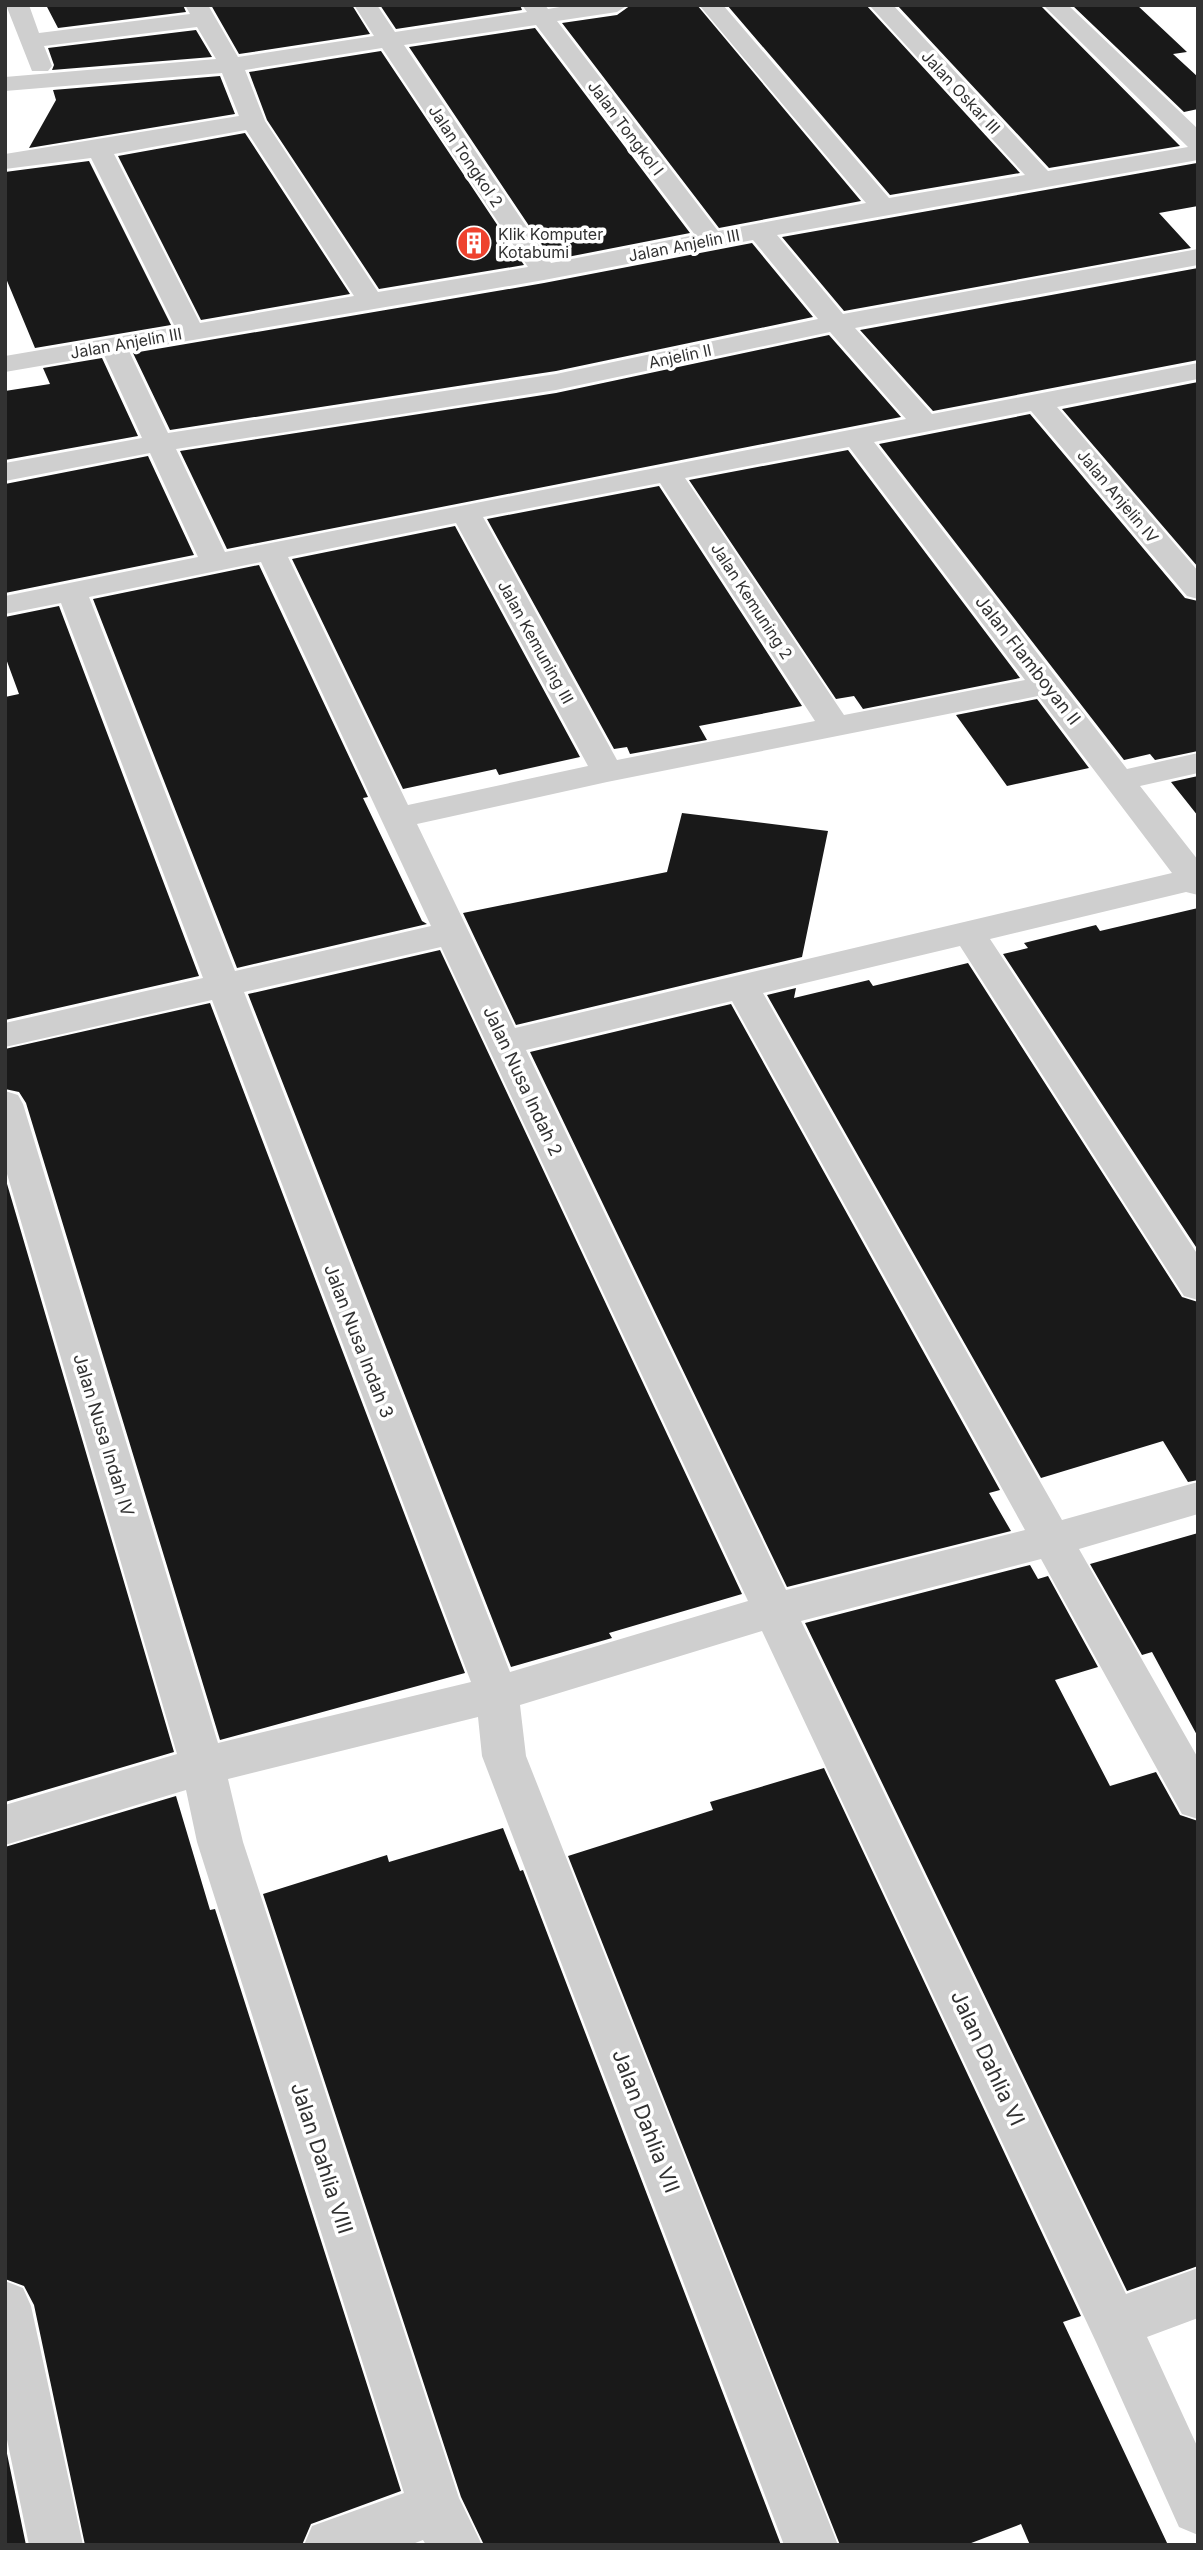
<svg xmlns="http://www.w3.org/2000/svg" width="1203" height="2550" viewBox="0 0 1203 2550" font-family="Inter,sans-serif">
<style>
.building{fill:#191919}
.lines{fill:none;stroke-linecap:round;stroke-linejoin:round}
.street{fill:#cfcfcf;fill-rule:evenodd}
.labels{text-anchor:middle;dominant-baseline:central;stroke-width:7;stroke-linejoin:round;paint-order:stroke}
.far-street-label{font-size:16px;fill:#323232;stroke:#fff}
.far-poi-label{font-size:16px;fill:#323232;stroke:#fff;text-anchor:start}
.street-label{font-size:18px;fill:#323232;stroke:#fff}
.near-street-label{font-size:21px;fill:#323232;stroke:#fff}
</style>
<rect width="100%" height="100%" fill="#fff"/>
<path class="building" d="M46 5H183L186 12 58 28Z
M211 5H352L370 34 239 54Z
M380 5H520L522 10 396 29Z
M631 5H697L861 201 719 228 562 23 617 15Z
M727 5H866L1020 173 890 195Z
M897 5H1040L1180 146 1049 168Z
M1072 5H1137L1187 52 1173 54 1198 77V109L1184 112Z
M535 28 690 233 552 260 409 47Z
M196 30 212 57 52 70 54 65 48 48Z
M381 51 524 265 379 289 267 120 249 72Z
M220 76 235 114 29 148 56 100 53 90Z
M245 133 350 294 201 320 118 156Z
M89 161 171 325 35 348 5 276V172Z
M1197 163 1198 206 1159 213 1191 248 844 311 782 237Z
M752 243 813 317 556 371 170 430 133 353 544 283Z
M1198 268V360L933 411 860 330Z
M829 335 901 417 227 549 180 451 556 393Z
M102 358 138 436 5 460V391L50 384 43 368Z
M1198 382V567L1062 409Z
M1030 414 1185 598 1198 601V751L1155 760 1150 754 1124 760 879 444Z
M848 450 1020 678 863 709 854 696 836 699 689 480Z
M148 456 194 555 5 593V484Z
M659 486 802 706 699 726 707 740 630 754 627 747 614 749 487 519Z
M455 526 580 757 499 775 496 769 403 789 292 559Z
M259 565 368 797 363 798 422 921 427 924 237 968 93 599Z
M59 606 199 976 5 1020V697L19 694 5 656V617Z
M1037 699 1089 768 1007 786 956 715Z
M1198 776V816L1171 782Z
M682 813 828 831 802 957 516 1025 463 913 667 872Z
M1198 908V1250L1003 954 1028 948 1024 943 1096 925 1100 931Z
M440 950 742 1594 609 1633 612 1638 511 1667 248 994Z
M968 963 1182 1297 1198 1302V1480L1188 1482 1163 1441 1041 1478 767 995 796 988 794 998 869 980 873 986Z
M210 1003 465 1673 220 1740 26 1103 19 1092 5 1089V1049Z
M731 1004 1000 1490 989 1493 1011 1531 787 1587 530 1052Z
M5 1177 174 1752 5 1802Z
M1198 1533V1737L1152 1652 1142 1655 1090 1564Z
M1030 1565 1038 1579 1048 1576 1098 1667 1055 1680 1110 1786 1156 1772 1180 1815 1198 1821V2266L1127 2291 805 1623Z
M824 1768 1081 2316 1063 2322 1168 2545H1030L1021 2524 966 2545H840L568 1856 713 1810 710 1802Z
M176 1796 210 1910 215 1909 401 2491 311 2524 302 2545H85L34 2305 24 2286 5 2279V1847Z
M503 1828 520 1871 523 1870 781 2545H484L461 2497 263 1894 387 1855 389 1862Z
M5 2444 26 2545H5Z"/>
<g class="lines">
<path class="street" d="M6 5H29L39 33 190 14 185 5H208L238 57 374 36 354 5H377L395 32 527 12 522 5H545L548 9 571 5H628L617 12 557 21 718 231 866 203 699 5H723L889 198 1025 175 869 5H893L1048 171 1188 147 1043 5H1068L1198 129V160L777 235 843 314 1198 249V265L855 328 932 414 1198 363V379L1057 407 1198 571V599L1187 596 1031 411 874 442 1127 769 1198 753V773L1140 786 1198 860V895L1186 892 990 939 1198 1255V1300L1184 1296 960 946 763 993 1062 1520 1198 1482V1514L1079 1549 1198 1758V1819L1182 1814 1041 1559 801 1621 1126 2294 1198 2268V2318L1147 2337 1198 2448V2535L1179 2527 1096 2342 762 1631 520 1705 526 1756 838 2545H784L482 1756 478 1717 228 1779 243 1842 459 2498 482 2545H426L423 2540 410 2545H304L312 2526 404 2493 197 1842 186 1790 5 1845V1805L177 1754 5 1167V1091L18 1095 23 1104 218 1743 471 1682 212 1000 5 1047V1023L203 978 61 603 5 614V596L198 557 150 453 5 481V463L142 438 104 355 5 372V356L175 327 91 158 5 169V154L239 116 222 73 5 91V77L216 59 197 27 44 46 52 66 48 71H32ZM536 25 695 235 551 263 404 45ZM382 48 528 267 378 292 265 121 245 70ZM246 130 354 296 200 323 114 154ZM753 240 818 319 556 374 168 433 129 351 544 280ZM830 332 906 419 225 552 176 449 556 390ZM849 447 1025 680 844 715 685 478ZM660 483 815 721 617 760 483 517ZM456 523 588 766 408 805 288 557ZM261 562 431 926 235 971 89 597ZM1038 696 1172 873 515 1028 417 824 607 782ZM441 947 748 1601 510 1672 244 992ZM732 1001 1025 1530 786 1590 526 1050Z
M5 2281 23 2288 31 2306 83 2545H29L5 2430Z"/>
</g>
<defs>
<g id="building-disc" transform="scale(1.75)"><circle r="9.5" fill="#ee422e" stroke="#fff"/><path d="M-4-6H4V6H1V3H-1V6H-4ZM-2.5-4.3h1.7v1.8h-1.7ZM.8-4.3h1.7v1.8H.8ZM-2.5-1h1.7V.8h-1.7ZM.8-1h1.7V.8H.8Z" fill="#fff"/></g>
</defs>
<g fill-rule="evenodd">
<use href="#building-disc" x="474" y="243"/>
</g>
<g class="labels">
<g class="far-street-label">
<text transform="translate(961 92) rotate(47)">Jalan Oskar III</text>
<text transform="translate(626 128) rotate(53)">Jalan Tongkol I</text>
<text transform="translate(466 156) rotate(56)">Jalan Tongkol 2</text>
<text transform="translate(684 245) rotate(-11)">Jalan Anjelin III</text>
<text transform="translate(126 343) rotate(-10)">Jalan Anjelin III</text>
<text transform="translate(680 356) rotate(-12)">Anjelin II</text>
<text transform="translate(1118 496) rotate(50)">Jalan Anjelin IV</text>
<text transform="translate(752 601) rotate(57)">Jalan Kemuning 2</text>
<text transform="translate(536 642) rotate(61)">Jalan Kemuning III</text>
</g>
<g class="far-poi-label">
<text x="498" y="234">Klik Komputer<tspan x="498" dy="18">Kotabumi</tspan></text>
</g>
<g class="street-label">
<text transform="translate(1028 660) rotate(52)">Jalan Flamboyan II</text>
<text transform="translate(523 1081) rotate(65)">Jalan Nusa Indah 2</text>
<text transform="translate(359 1341) rotate(69)">Jalan Nusa Indah 3</text>
<text transform="translate(104 1435) rotate(73)">Jalan Nusa Indah IV</text>
</g>
<g class="near-street-label">
<text transform="translate(988 2058) rotate(65)">Jalan Dahlia VI</text>
<text transform="translate(646 2121) rotate(69)">Jalan Dahlia VII</text>
<text transform="translate(322 2158) rotate(72)">Jalan Dahlia VIII</text>
</g>
</g>
<rect width="1203" height="2550" fill="none" stroke="#323232" stroke-width="14"/>
</svg>
